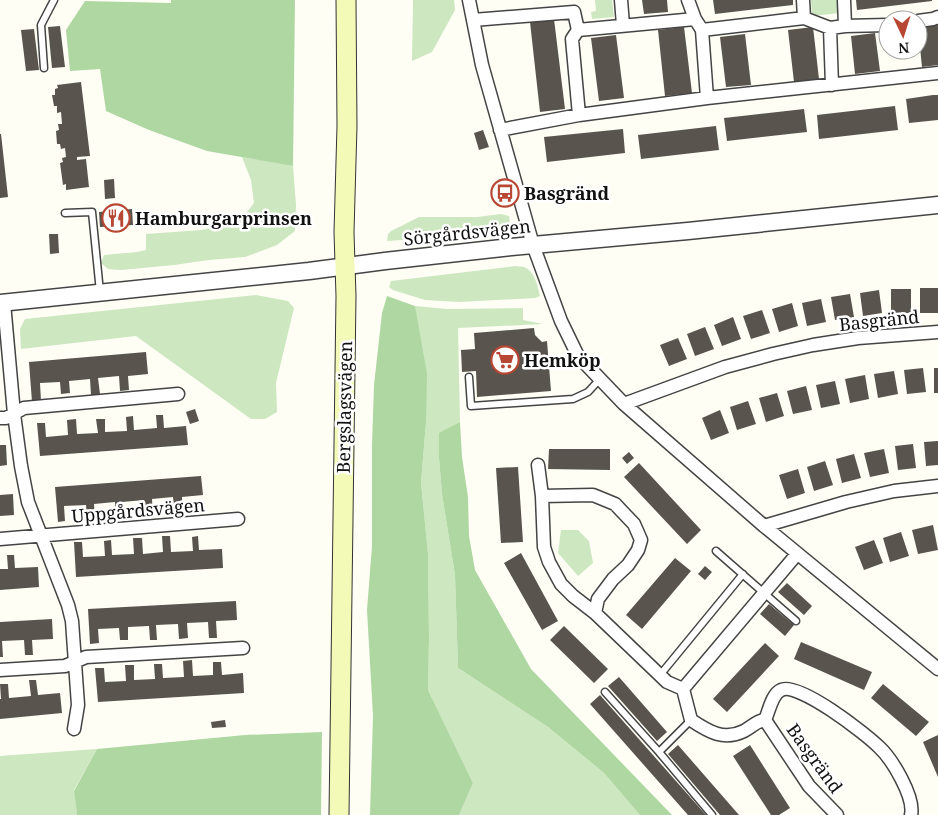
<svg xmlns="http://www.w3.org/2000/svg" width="938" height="815" viewBox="0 0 938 815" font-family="'Noto Serif',serif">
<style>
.green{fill:#cde7c0}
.forest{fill:#aed7a1}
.building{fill:#59544e}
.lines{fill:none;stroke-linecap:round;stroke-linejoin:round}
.service-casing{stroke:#444;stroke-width:9}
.minor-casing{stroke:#444;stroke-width:15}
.tertiary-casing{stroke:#444;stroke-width:19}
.secondary-casing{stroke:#333;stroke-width:21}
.service{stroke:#fff;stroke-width:6}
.minor{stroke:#fff;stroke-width:12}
.tertiary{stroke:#fff;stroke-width:16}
.secondary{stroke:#f3f9b6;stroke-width:19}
.labels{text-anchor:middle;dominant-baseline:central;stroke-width:5;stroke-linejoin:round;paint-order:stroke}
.poi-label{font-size:18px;font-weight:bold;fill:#111;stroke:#fff;text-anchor:start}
.street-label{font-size:18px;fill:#111;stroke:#fff}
</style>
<rect width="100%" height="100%" fill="#fefef5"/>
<path class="green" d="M413 0H454L455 10 432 52 412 61Z
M595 0H612L614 17 592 19 591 12 596 11Z
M811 0H838L840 13 812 16Z
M242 157 293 166 296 205 295 231 277 245 245 257 209 260 174 265 121 270 108 269 101 263 104 255 137 252 146 250V234L201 230 225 225 244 216 254 203 251 180Z
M501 214 509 216 510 225 503 229 432 238 387 241 388 234 391 231 419 217H477Z
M516 266C518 267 521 266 524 267 535 271 538 287 540 296L535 298 459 302 425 300 393 290 389 287 391 281Z
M256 295 288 301 294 308 276 383 277 412 265 419H251L136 336 21 349 20 329 25 319Z
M415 306 447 309 523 308V320L543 324 458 328 460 422 439 434V458L442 494 455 575 458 668 548 727 604 773 640 815H459L473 783 428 690 429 639 428 554 421 482 426 423Z
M561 530H578L589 541 593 563 578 576 558 553Z
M97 749 74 790 77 815H0V756Z"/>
<path class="forest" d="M171 0H295L293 166 207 151 149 130 106 111 100 69 70 71 66 30 85 1 171 3Z
M387 296 415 306 427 374 426 423 421 482 428 554 429 639 428 690 473 783 459 815H370L373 716 367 610 372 546V446L374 385 382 313Z
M460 422 462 457 468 497 469 536 475 570 531 669 672 815H640L604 773 548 727 458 668 455 575 442 494 439 458V433Z
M322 732 321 815H77L74 791 97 749 245 735Z"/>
<path class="building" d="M642 0H667L668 12 644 14Z
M713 0H793V5L715 14Z
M856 0H932V1L857 10Z
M554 19 565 109 540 112 530 22Z
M938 25V65L922 67 918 28Z
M60 26 65 67 52 68 48 27Z
M684 27 692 93 665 96 658 30Z
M813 27 819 79 794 82 788 30Z
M34 29 39 70 26 71 21 30Z
M875 33 880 71 855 74 851 36Z
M745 34 751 85 726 87 720 37Z
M616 35 624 98 599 101 591 38Z
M81 82 90 156 77 157V160L86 159 89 187 66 190V184L63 185 60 163 63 162 62 158 66 157 65 148 61 149 60 144H57L56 131 59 130 58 124H62L61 112 57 113V106H54L52 95H55V89L58 88 57 85Z
M933 95H938V120L909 123 906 99Z
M895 106 898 130 819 139 817 115Z
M804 109 807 132 727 141 724 118Z
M716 126 719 150 641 159 638 135Z
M623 129 625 153 547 162 544 137Z
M483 130 489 147 479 150 474 133Z
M0 134H1L8 197 0 198Z
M114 179 115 198 105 199 104 180Z
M132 209 133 225 100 227 99 212Z
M49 234H58L59 253 50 254Z
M920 288H938V313H920Z
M891 289H911V313H891Z
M879 290 882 313 863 316 860 293Z
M850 294 854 317 835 320 831 297Z
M821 299 826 322 807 326 802 303Z
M792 303 798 326 779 332 772 309Z
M762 310 770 333 751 339 743 316Z
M733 317 741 339 722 346 714 325Z
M705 327 714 349 695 356 687 334Z
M534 328 535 335 542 342 547 341 551 391 477 397 476 371 462 372 461 350 475 349 474 333Z
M678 338 687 359 669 366 660 345Z
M146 352 148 374 128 376 129 390 120 391 119 376 98 378 100 394 91 395 90 379 69 381 70 393 61 394 60 382 40 383 41 401 32 402 29 362Z
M923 368 926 392 907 394 904 370Z
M934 368H938V393H934Z
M894 371 898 394 878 398 874 374Z
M865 375 869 399 850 403 845 379Z
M835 381 840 404 821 408 816 385Z
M806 386 812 410 793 414 787 391Z
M777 393 784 416 766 422 759 398Z
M748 401 756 424 737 430 730 407Z
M195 409 199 421 190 424 186 412Z
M720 410 729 433 711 440 702 418Z
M156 415H163L164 428 186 426 188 445 40 456 37 423H45L46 437 68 435 67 420 76 419 77 434 98 433 96 419H105V432L127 431 126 417 133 416 134 430 157 428Z
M938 441V465L926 466 924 442Z
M913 444 916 468 898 470 895 446Z
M0 445H6L7 465 0 466Z
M549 449H610V470L548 469Z
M884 449 889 473 870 477 864 453Z
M629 452 634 458 627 464 622 458Z
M854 454 861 478 842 483 836 459Z
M825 461 833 485 814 491 807 467Z
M639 463 701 530 687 544 624 477Z
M518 467 523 542 501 543 496 468Z
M798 469 805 493 787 499 779 475Z
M201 476 203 495 182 497 183 515H175L173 497 152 499 153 516H145L144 500 122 502 124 517 116 518 115 502 94 504 95 518H87L86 505 64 506 65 521 58 522 55 487Z
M13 494 14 515 0 516V495Z
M933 525 938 550 918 554 912 530Z
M901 532 909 556 890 562 883 538Z
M162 536H170L171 552 193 551 192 537 198 536 199 550 222 549 223 568 76 577 74 542H82L83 557 105 556 104 541 111 540 112 555 134 554 133 538H142L143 554 163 552Z
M874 540 883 563 864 570 855 547Z
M521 553 558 621 542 630 504 563Z
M7 555H14L15 568 38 567 39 587 0 590V569H8Z
M675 558 691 571 642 629 626 615Z
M705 566 712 572 705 580 698 574Z
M787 583 812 606 804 615 778 592Z
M236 601 237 620 216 621 217 638H209L208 622 187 623 188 638 179 639 178 624 156 625 157 640H150L149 626 128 627V640H120L119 628 98 629 99 643 90 644 88 609Z
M769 604 794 625 785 636 760 614Z
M52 619 53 639 32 640 33 655H25L24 640 2 641 3 657H0V622Z
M564 626 608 669 594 683 550 640Z
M801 642 872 672 864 690 794 659Z
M765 643 779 656 727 712 713 699Z
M192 660 193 676 213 675V662H221L222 675 243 673 244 693 98 702 95 668H104L105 682 126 681 125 665H134V680L155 679 154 664H162L163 678 184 677 183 661Z
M619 677 667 732 657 741 608 686Z
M29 680H36L38 695 60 693 62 713 0 719V699H1L0 684H8L9 698 31 696Z
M883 684 929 722 916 736 871 698Z
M600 695 706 815H688L590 704Z
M225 720 226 727 212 728 211 722Z
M938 735V777L923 742Z
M678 745 739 815H720L668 754Z
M750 745 790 808 779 815H771L733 756Z"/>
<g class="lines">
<g class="service-casing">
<path id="service" d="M44 68 41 25 54 0
M65 213 92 212 100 292
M469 377 471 406 573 399 588 392 600 379
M716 551 796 621
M660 675 743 574
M605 692 659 752 712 815
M659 752 691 720"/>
</g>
<g class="minor-casing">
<path id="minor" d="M469 0 482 65 533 245 561 321 578 356 624 404 764 526 938 669
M621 0 623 25
M688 0 695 19
M803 0 804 18
M844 0 845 26
M473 20 574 12 578 30 695 19 702 30 804 18 830 28 845 26 888 25
M918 21 933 19 938 17
M830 28 832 85
M578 30 572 39 579 115
M702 30 707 98
M500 130 579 115 707 98 938 73
M4 303 14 414 21 466 28 502 68 605 72 621 78 705 74 729
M624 404 725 367 773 354 813 345 858 338 938 332
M0 418H6L24 408 178 394
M538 465 542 496
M764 526 846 502 894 491 938 486
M0 539 238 519
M595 613 573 596 561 584 549 562 544 547 542 496 593 495 615 504 634 524 641 540 638 550 628 565 613 579 598 599 595 613 667 682 683 689 691 720C709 732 724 741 744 731 752 727 756 721 765 720
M0 670 65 666 86 657 243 648
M683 689 797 554
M765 720C769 711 772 694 781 690 798 681 866 734 879 747 892 759 915 797 911 815
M765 720 809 786 837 815"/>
</g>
<g class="tertiary-casing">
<path id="tertiary" d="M0 303 309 271 385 261 511 247 688 231 938 205"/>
</g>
<g class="secondary-casing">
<path id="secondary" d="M339 815 346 296 344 232 347 126 346 0"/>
</g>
<use href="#service" class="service"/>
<use href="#minor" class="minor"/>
<use href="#tertiary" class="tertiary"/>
<use href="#secondary" class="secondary"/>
</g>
<defs>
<g id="bus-ring" transform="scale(1.4375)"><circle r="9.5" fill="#fff" stroke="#b74732" stroke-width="1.5"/><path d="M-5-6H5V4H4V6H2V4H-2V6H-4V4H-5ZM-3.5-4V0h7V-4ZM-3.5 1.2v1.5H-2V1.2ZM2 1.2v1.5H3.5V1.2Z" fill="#b74732"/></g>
<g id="restaurant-ring" transform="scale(1.4375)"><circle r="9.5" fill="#fff" stroke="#b74732" stroke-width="1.5"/><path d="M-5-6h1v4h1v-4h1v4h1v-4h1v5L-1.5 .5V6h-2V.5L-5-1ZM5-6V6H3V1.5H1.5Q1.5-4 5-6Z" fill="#b74732"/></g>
<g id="supermarket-ring" transform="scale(1.4375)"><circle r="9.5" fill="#fff" stroke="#b74732" stroke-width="1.5"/><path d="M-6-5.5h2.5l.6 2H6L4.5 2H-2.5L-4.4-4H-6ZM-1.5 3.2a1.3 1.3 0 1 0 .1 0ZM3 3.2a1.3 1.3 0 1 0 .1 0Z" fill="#b74732"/></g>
</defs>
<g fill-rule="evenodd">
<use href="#bus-ring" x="505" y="193"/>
<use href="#restaurant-ring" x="116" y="218"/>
<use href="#supermarket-ring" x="505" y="360"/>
</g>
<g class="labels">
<g class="poi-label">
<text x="524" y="193">Basgränd</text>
<text x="135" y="218">Hamburgarprinsen</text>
<text x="524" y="360">Hemköp</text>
</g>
<g class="street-label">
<text transform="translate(467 232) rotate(-6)">Sörgårdsvägen</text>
<text transform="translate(879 320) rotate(-6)">Basgränd</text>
<text transform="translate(344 407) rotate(-89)">Bergslagsvägen</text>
<text transform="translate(138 510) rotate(-5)">Uppgårdsvägen</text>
<text transform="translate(815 758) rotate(54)">Basgränd</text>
</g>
</g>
<g transform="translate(903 35) rotate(176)"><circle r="24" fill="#ffffff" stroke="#a0a0a0"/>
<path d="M0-4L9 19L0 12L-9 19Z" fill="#b74732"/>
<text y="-8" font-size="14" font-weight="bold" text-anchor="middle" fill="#111111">N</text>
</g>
</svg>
